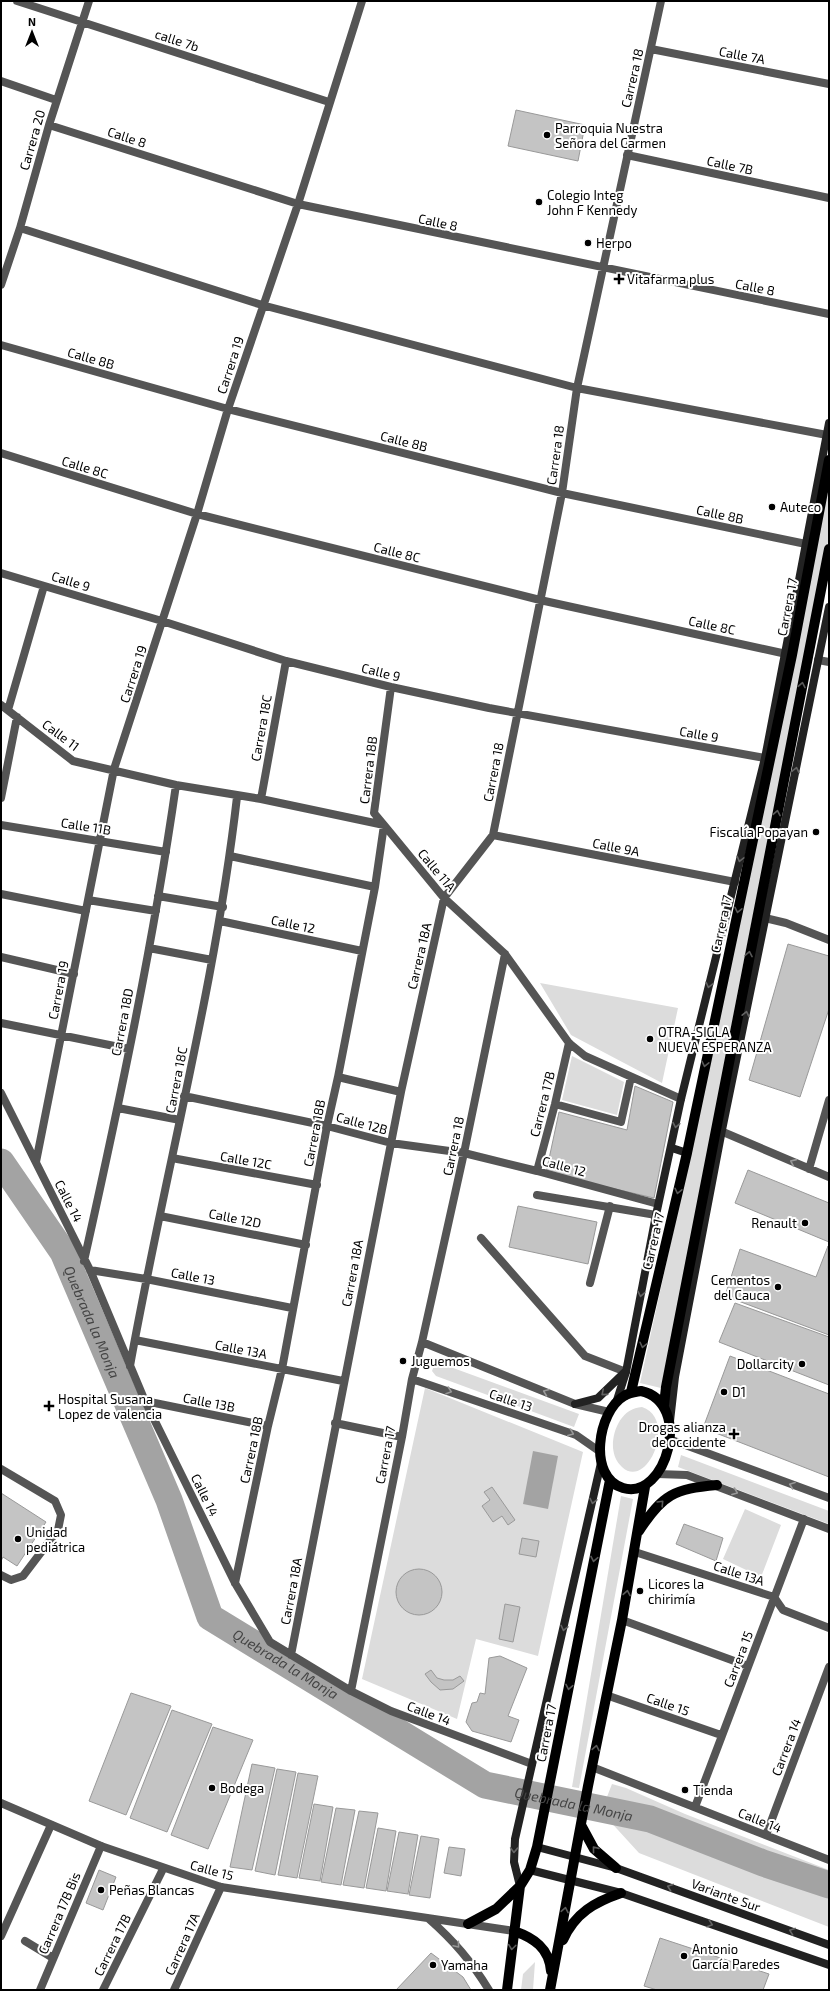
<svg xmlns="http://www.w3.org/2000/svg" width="830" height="1991" viewBox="0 0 830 1991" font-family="'Exo 2',sans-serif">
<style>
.green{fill:#dcdcdc}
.water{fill:#a3a3a3}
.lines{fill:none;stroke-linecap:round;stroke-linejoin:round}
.river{stroke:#a3a3a3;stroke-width:27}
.building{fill:#c4c4c4;stroke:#999}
.service{stroke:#555;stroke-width:8}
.minor{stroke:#555;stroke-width:8}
.tertiary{stroke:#555;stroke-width:8}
.secondary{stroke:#222;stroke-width:8}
.primary{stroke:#000;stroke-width:10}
.oneway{stroke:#595959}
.oneway2{stroke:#646464}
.oneway3{stroke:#999}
.poi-dot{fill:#000;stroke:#fff;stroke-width:1.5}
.labels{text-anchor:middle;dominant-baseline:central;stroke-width:4;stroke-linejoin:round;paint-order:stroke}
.street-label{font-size:13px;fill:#000;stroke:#fff}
.poi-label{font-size:13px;fill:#000;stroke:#fff;text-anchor:start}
.water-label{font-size:14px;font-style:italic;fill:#444;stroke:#fff}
</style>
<rect width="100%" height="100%" fill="#fff"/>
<path class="green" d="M829 476V537L739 985 698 1206 661 1388 640 1383 696 1128Z
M540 983 678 1008 662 1083 571 1035Z
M572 1056 624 1082 617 1115 562 1100Z
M442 1362 445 1365 579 1414 574 1427 436 1376 432 1371 435 1363Z
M425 1388 583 1452 538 1656 476 1639 457 1719 362 1679Z
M642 1407C678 1419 647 1491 622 1467 616 1461 614 1456 613 1448 612 1430 622 1408 642 1407Z
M681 1455 829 1511V1524L678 1467Z
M621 1496 633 1499 579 1788 572 1787Z
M745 1509 781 1525 761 1577 723 1559Z
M612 1784 626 1788 685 1814 829 1870V1927L639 1853 607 1818 605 1802Z
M535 1962 533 1990H521L523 1974Z"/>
<path class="water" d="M533 1451 558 1456 548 1509 523 1504Z"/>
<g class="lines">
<path class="river" id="s1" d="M1 1162 63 1252 169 1500 210 1617 485 1785 650 1819 763 1863 829 1885"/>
</g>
<path class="building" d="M516 110 585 125 578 161 508 146Z
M788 944 829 956V1009L800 1097 749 1080Z
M635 1086 673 1102 654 1198 546 1173 559 1112 627 1130Z
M748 1170 829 1203V1242L735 1203Z
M518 1206 597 1222 588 1264 509 1247Z
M828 1246 829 1335 725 1296 740 1249 816 1277Z
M735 1303 829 1337V1385L719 1342Z
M730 1356 829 1394V1477L703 1428Z
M492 1487 515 1520 508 1525 502 1516 493 1522 482 1506 490 1500 484 1492Z
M1 1493 46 1522 17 1566 3 1557 1 1561Z
M684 1524 723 1538 716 1561 676 1544Z
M522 1538 539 1541 536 1557 519 1554Z
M396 1592a23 23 0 1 1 46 0a23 23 0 1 1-46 0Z
M505 1604 520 1607 513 1642 499 1639Z
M500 1656 527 1668 508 1716 519 1720 511 1742 472 1731 466 1722 472 1703 477 1702 480 1693 485 1694 489 1658Z
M431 1670 437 1678 444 1680H453L460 1676 464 1681 453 1689 440 1690 431 1682 425 1674Z
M131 1693 171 1706 126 1815 89 1801Z
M172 1710 212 1724 167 1832 130 1818Z
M213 1727 253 1740 208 1849 171 1835Z
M252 1764 275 1768 252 1870 230 1867Z
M277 1769 296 1772 275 1875 255 1871Z
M298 1773 318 1776 297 1878 278 1875Z
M314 1804 333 1807 320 1881 299 1878Z
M336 1808 355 1810 341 1885 321 1882Z
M359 1811 378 1813 364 1888 343 1885Z
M378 1828 396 1831 386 1891 366 1888Z
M399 1832 418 1835 408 1894 387 1891Z
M421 1836 439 1839 430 1898 409 1895Z
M449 1847 465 1849 461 1876 444 1873Z
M99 1870 116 1877 103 1910 86 1903Z
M660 1938 769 1974 763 1990H657L644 1986Z
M431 1953 463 1977 471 1990H396Z"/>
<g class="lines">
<path class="service" d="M537 1195 656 1215
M481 1238 585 1356 626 1372
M590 1283 610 1206
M1 1469 55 1501 61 1515 58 1530 23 1576 11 1580 1 1575"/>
<path class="minor" d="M17 1 329 102
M651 49 829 84
M1 81 56 100
M49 125 298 204 829 314
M627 155 829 198
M20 228 262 305 577 388 827 435
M1 285 20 228 49 125 89 1
M1 345 228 409 562 493 806 544
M1 453 197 514 540 600 791 655
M1 573 162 621 286 661 391 687 489 708 765 758
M818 660 829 662
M1 705 73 761 176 785 261 799 384 825 444 898 505 954 569 1043 585 1056 681 1099
M8 710 44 586
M1 798 17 717
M261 799 286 661
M1 825 166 852
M493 835 735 882
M230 856 375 887
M1 894 86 911
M158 896 223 907
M88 900 156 911
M765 918 786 923 829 940
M220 921 362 951
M149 948 212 960
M1 957 74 974
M1 1023 129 1049
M338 1077 401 1092
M1 1093 90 1270 145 1401 235 1583 270 1642 351 1691 391 1711 532 1764
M184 1096 327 1126 391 1143 464 1153 537 1171 658 1204
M555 1104 621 1122 631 1077
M118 1108 180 1120
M716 1129 829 1177
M172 1158 317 1185
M36 1162 114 769 197 514 228 409 298 204
M809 1169 829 1100
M537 1171 555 1104 569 1043
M160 1216 306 1245
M84 1261C119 1104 153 945 176 785
M90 1270 146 1279 292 1308
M135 1340 343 1381
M422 1342 575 1404 609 1412
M130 1366C164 1176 215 988 237 797
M412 1379 576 1435 599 1451
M145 1401 268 1426
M335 1423 402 1437
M669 1439 829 1498
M657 1474 687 1475 829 1529
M635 1552 774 1597 783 1610 829 1628
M235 1583 268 1426 282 1369 327 1126 338 1077 375 887 384 825 374 813 391 687
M622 1620 748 1666
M291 1655 401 1092 444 898 493 835 562 493 577 388 661 1
M351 1691 402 1437 412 1379 422 1342 464 1153 505 954
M606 1695 721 1735
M592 1767 829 1860
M695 1807 804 1519
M766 1835 829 1667
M1 1936 51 1825
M25 1941 53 1958
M40 1990 101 1846
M103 1990 163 1869
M174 1990 221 1887"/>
<path class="tertiary" d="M298 204 362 1
M1 1803 101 1846 221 1887 514 1931
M429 1919C454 1941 471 1961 489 1990"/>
<path class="secondary" d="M672 1148 687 1153
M616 1403 626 1372 656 1215 681 1099 765 758 829 423
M575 1404 598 1398 625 1372
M670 1421 675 1377 722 1130 829 607
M537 1847 616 1868 829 1945
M530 1870 621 1893 829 1965
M520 1886 514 1862 515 1839 601 1463"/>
<path class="primary" d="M641 1391C694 1403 666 1501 623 1488 587 1477 598 1411 624 1396 630 1392 635 1392 641 1391Z
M631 1392 687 1153 792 655 829 460
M664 1405 666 1387 829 549
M639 1531C663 1494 674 1489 717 1485
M581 1825 594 1849 616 1868
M468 1924 496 1909 520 1886
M514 1931C534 1938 549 1948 551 1971
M563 1940C575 1913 595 1902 621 1893
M507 1990 520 1886 530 1870 537 1847 610 1480
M550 1990 588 1786 622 1620 645 1487"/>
</g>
<defs><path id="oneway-chevron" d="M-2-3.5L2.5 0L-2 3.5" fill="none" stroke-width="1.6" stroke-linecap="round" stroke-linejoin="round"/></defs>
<g class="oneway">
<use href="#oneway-chevron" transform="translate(802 685) rotate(-79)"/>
<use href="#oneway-chevron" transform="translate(777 813) rotate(-79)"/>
<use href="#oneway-chevron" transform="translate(738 910) rotate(102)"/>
<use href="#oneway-chevron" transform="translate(749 954) rotate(-79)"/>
<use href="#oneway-chevron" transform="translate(705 1064) rotate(102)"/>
<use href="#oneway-chevron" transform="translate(678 1191) rotate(103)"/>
<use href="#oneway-chevron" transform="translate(643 1345) rotate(103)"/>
<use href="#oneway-chevron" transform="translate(661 1503) rotate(-46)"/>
<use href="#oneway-chevron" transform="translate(594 1559) rotate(101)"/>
<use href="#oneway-chevron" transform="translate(627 1593) rotate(-80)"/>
<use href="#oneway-chevron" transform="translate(569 1687) rotate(101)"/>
<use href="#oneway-chevron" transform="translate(596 1748) rotate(-79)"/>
<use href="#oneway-chevron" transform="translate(595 1849) rotate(-129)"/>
<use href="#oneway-chevron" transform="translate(565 1910) rotate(-79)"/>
<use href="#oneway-chevron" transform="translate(512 1947) rotate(97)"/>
</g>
<g class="oneway2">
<use href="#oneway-chevron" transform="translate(796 770) rotate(-78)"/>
<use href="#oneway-chevron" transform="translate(740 859) rotate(104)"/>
<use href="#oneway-chevron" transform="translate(709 985) rotate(104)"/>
<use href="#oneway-chevron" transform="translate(746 1014) rotate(-78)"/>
<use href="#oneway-chevron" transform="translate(676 1125) rotate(101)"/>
<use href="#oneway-chevron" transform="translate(641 1294) rotate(101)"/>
<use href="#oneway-chevron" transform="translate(604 1393) rotate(139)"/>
<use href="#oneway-chevron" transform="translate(593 1501) rotate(103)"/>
<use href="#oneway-chevron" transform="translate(564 1628) rotate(103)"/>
<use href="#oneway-chevron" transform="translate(514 1850) rotate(92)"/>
<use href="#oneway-chevron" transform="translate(670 1887) rotate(-160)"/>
<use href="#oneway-chevron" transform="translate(710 1924) rotate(19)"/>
<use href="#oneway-chevron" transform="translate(792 1931) rotate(-160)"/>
</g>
<g class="oneway3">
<use href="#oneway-chevron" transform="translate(793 1162) rotate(-156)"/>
<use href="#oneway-chevron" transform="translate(449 1391) rotate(19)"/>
<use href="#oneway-chevron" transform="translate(546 1392) rotate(-158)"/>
<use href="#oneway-chevron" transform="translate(571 1433) rotate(22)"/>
<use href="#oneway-chevron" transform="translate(792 1485) rotate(-160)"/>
<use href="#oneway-chevron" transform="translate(735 1492) rotate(21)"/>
<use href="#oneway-chevron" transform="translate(457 1945) rotate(50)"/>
</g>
<g class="poi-dot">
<circle cx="547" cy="135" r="4"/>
<circle cx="539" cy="202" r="4"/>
<circle cx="588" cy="243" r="4"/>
<path d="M617 273h4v4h4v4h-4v4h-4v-4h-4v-4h4z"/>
<circle cx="772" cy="507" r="4"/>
<circle cx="816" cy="832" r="4"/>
<circle cx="650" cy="1039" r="4"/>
<circle cx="805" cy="1223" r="4"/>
<circle cx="778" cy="1287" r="4"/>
<circle cx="403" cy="1361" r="4"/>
<circle cx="802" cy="1364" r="4"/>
<circle cx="724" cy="1392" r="4"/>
<path d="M47 1400h4v4h4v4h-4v4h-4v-4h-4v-4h4z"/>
<path d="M732 1428h4v4h4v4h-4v4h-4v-4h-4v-4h4z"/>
<circle cx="18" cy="1539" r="4"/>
<circle cx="640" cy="1591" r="4"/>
<circle cx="212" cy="1788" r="4"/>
<circle cx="685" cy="1790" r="4"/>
<circle cx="101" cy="1890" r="4"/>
<circle cx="684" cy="1956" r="4"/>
<circle cx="433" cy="1965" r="4"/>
</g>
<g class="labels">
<g class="street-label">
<text transform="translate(177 40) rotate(18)">calle 7b</text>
<text transform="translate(742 55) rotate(11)">Calle 7A</text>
<text transform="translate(632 78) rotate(-77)">Carrera 18</text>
<text transform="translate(127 137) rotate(18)">Calle 8</text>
<text transform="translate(32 140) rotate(-74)">Carrera 20</text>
<text transform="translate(730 165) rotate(12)">Calle 7B</text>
<text transform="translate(438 222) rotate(12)">Calle 8</text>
<text transform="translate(755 287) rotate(11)">Calle 8</text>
<text transform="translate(91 358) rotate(16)">Calle 8B</text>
<text transform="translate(230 365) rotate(-72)">Carrera 19</text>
<text transform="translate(404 441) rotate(14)">Calle 8B</text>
<text transform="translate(555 455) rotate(-82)">Carrera 18</text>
<text transform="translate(85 467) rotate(17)">Calle 8C</text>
<text transform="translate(720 514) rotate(12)">Calle 8B</text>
<text transform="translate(397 552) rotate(14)">Calle 8C</text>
<text transform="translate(71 581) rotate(17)">Calle 9</text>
<text transform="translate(787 607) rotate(-79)">Carrera 17</text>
<text transform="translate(712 625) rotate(12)">Calle 8C</text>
<text transform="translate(381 672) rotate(14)">Calle 9</text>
<text transform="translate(133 674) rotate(-72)">Carrera 19</text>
<text transform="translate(261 728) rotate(-80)">Carrera 18C</text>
<text transform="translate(699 734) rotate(10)">Calle 9</text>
<text transform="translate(61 735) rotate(37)">Calle 11</text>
<text transform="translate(368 770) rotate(-83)">Carrera 18B</text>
<text transform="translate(493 772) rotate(-79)">Carrera 18</text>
<text transform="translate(86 826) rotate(9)">Calle 11B</text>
<text transform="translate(616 847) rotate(11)">Calle 9A</text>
<text transform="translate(437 870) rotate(50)">Calle 11A</text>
<text transform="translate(293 924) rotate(12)">Calle 12</text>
<text transform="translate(721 924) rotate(-78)">Carrera 17</text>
<text transform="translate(419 956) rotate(-77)">Carrera 18A</text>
<text transform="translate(58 990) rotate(-79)">Carrera 19</text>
<text transform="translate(122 1022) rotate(-79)">Carrera 18D</text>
<text transform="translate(176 1080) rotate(-79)">Carrera 18C</text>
<text transform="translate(542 1104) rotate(-76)">Carrera 17B</text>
<text transform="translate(362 1123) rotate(15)">Calle 12B</text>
<text transform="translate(314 1133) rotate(-79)">Carrera 18B</text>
<text transform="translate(453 1146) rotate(-78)">Carrera 18</text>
<text transform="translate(246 1160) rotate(10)">Calle 12C</text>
<text transform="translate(564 1166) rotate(15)">Calle 12</text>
<text transform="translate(69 1201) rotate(63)">Calle 14</text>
<text transform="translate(235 1218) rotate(11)">Calle 12D</text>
<text transform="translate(653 1241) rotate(-77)">Carrera 17</text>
<text transform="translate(352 1273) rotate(-79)">Carrera 18A</text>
<text transform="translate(193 1276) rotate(11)">Calle 13</text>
<text transform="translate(241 1349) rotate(11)">Calle 13A</text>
<text transform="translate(511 1400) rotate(19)">Calle 13</text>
<text transform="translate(209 1402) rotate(11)">Calle 13B</text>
<text transform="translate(251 1450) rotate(-78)">Carrera 18B</text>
<text transform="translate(385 1455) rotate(-79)">Carrera 17</text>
<text transform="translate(205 1495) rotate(64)">Calle 14</text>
<text transform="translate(739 1573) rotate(18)">Calle 13A</text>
<text transform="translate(291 1591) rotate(-79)">Carrera 18A</text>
<text transform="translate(738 1659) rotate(-69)">Carrera 15</text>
<text transform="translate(668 1704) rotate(19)">Calle 15</text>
<text transform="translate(429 1713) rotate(21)">Calle 14</text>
<text transform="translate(546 1733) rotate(-79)">Carrera 17</text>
<text transform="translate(786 1747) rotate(-69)">Carrera 14</text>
<text transform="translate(760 1820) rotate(22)">Calle 14</text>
<text transform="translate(212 1870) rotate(15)">Calle 15</text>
<text transform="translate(726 1895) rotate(20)">Variante Sur</text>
<text transform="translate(59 1913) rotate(-67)">Carrera 17B Bis</text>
<text transform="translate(182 1944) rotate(-66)">Carrera 17A</text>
<text transform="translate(112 1945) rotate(-64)">Carrera 17B</text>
</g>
<g class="poi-label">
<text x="555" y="128">Parroquia Nuestra<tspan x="555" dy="15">Señora del Carmen</tspan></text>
<text x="547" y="195">Colegio Integ<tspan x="547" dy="15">John F Kennedy</tspan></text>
<text x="596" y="243">Herpo</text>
<text x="627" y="279">Vitafarma plus</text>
<text x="780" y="507">Auteco</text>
<text x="808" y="832" text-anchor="end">Fiscalía Popayan</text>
<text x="658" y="1032">OTRA-SIGLA<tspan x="658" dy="15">NUEVA ESPERANZA</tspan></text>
<text x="797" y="1223" text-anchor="end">Renault</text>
<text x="770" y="1280" text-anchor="end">Cementos<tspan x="770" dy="15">del Cauca</tspan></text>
<text x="411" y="1361">Juguemos</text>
<text x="794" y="1364" text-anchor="end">Dollarcity</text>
<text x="732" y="1392">D1</text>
<text x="58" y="1399">Hospital Susana<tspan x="58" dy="15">Lopez de valencia</tspan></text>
<text x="726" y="1427" text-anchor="end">Drogas alianza<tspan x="726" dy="15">de occidente</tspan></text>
<text x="26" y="1532">Unidad<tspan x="26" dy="15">pediátrica</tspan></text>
<text x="648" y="1584">Licores la<tspan x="648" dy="15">chirimía</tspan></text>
<text x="220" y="1788">Bodega</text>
<text x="693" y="1790">Tienda</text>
<text x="109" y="1890">Peñas Blancas</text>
<text x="692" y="1949">Antonio<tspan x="692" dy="15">García Paredes</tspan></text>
<text x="441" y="1965">Yamaha</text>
</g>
<g class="water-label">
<text stroke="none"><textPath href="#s1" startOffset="185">Quebrada la Monja</textPath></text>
<text stroke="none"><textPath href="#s1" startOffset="592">Quebrada la Monja</textPath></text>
<text stroke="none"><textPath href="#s1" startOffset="916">Quebrada la Monja</textPath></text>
</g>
</g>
<rect width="830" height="1991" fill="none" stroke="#000000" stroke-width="4"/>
<g transform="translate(32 32)" stroke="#ffffff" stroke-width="3" paint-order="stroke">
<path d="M0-3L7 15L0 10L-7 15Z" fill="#000000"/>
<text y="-6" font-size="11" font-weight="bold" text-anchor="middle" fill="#000000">N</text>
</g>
</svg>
